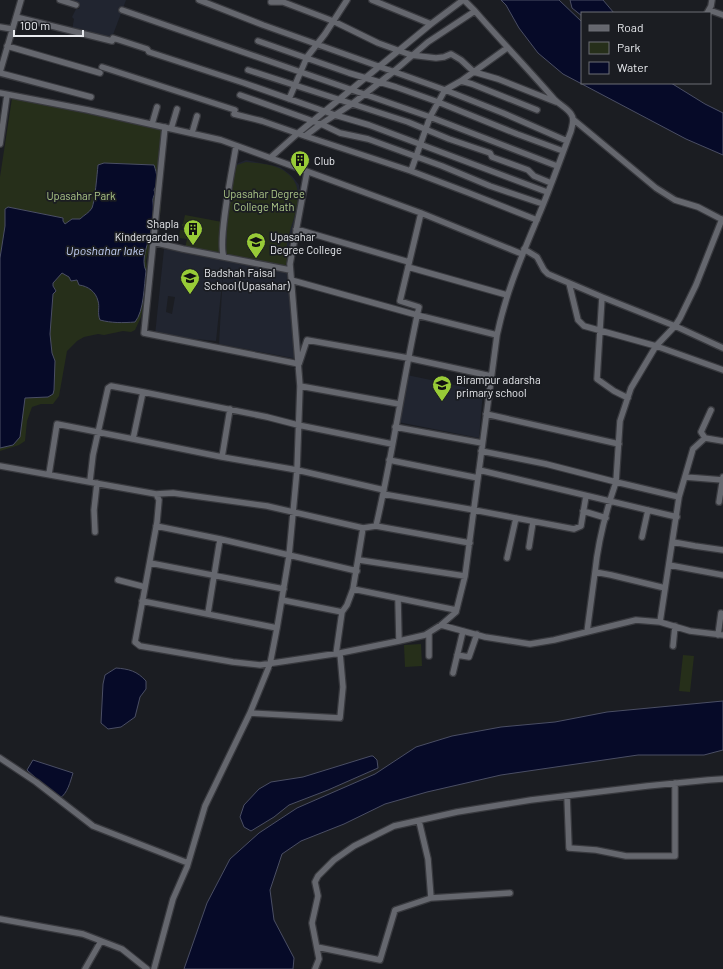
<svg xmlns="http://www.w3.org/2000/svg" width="723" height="969" viewBox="0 0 723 969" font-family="Barlow,sans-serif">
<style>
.built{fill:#212530;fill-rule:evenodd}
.green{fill:#262f1a}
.water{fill:#060a28;stroke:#4a4e64}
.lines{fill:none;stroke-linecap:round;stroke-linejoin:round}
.minor-casing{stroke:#38393e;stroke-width:8}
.minor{stroke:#65676e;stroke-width:5.5}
.labels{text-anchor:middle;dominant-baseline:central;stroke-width:3.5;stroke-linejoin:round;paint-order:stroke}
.poi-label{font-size:11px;fill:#e9ebef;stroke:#1b1d22;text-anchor:start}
.park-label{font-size:11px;fill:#aec989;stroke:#1b1d22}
.water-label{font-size:12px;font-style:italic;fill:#c3d0f6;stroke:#1b1d22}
</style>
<rect width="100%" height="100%" fill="#1b1d22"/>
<path class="built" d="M66 0H126L111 40 72 30 74 19 72 17 76 9H79L80 4Z
M246 160 280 167 292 176 299 185 300 198 289 244 290 272 302 355 298 359 219 344 223 273 216 341 155 335 164 249 224 255 230 183 236 164ZM168 296 175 297 172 314 166 312Z
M407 375 483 391 479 438 398 422Z"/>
<path class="green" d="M12 98 166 130 161 185V207L158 228 149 248 146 261 148 271 144 289 145 297 141 317 135 330 131 332 123 331 104 335 98 334 84 337 77 341 67 351 59 396 53 404H41L32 407 27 421 25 441 19 445 0 451V177Z
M246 162C256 163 270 164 279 168 313 185 292 216 287 243 286 251 287 260 287 268L226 256C227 226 227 195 237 165Z
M185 215 222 222 220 255 185 249 187 239 179 238 180 230H184V227L182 226V224H183Z
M421 644 422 666 405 667 404 645Z
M683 655 694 656 690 692 679 691Z"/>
<path class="water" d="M501 0H559L582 22V83H671L705 104 723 113V155L686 139 563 74 538 53 519 28 506 5Z
M570 0H603L614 13H582V16L572 8Z
M104 163 154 165C157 174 159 182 154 190 156 195 152 197 153 202 154 212 153 221 151 231 149 242 140 259 146 271 144 286 144 311 135 322 123 323 111 323 100 320 97 313 100 307 98 301 96 292 88 286 79 285L77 280 71 281 69 277 62 273 53 283V286L56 291 53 294 50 334 52 353 55 361 54 390 53 394 48 397 25 398 20 437 13 445 0 448V258L5 226V209L8 207 63 218V221L65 224 72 219H80C84 215 89 213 92 208 95 200 97 175 98 165Z
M116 668C129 669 137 671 146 681V689L140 697 135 717 121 727 108 729 101 723 103 684 105 675Z
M723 701V750L704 755H638L501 775 427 792 385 804 344 824 301 841 282 854 270 890 274 920 294 958 293 969H184L207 903 230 859 259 833 297 808 375 774 416 747 452 736 501 727 555 722 607 712Z
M371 756H373L377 760 378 768 328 790 289 805 274 817 251 831 244 827 240 817 244 805 259 789 271 782 303 777Z
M33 760 73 773C70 782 68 793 59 799L27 770Z"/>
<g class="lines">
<g class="minor-casing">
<path id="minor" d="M60 0 76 5
M199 0 263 25 445 90 503 113 567 141
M464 0 475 11
M271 2H283L333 21 378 43 411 55 436 58 444 57 451 54 461 60 474 72 498 79 556 102
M122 10 430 117 557 166
M709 10 723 15
M707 13 711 6 712 0
M16 17 112 41
M431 24 463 0
M0 27 12 29
M113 38 147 49 149 52 244 83 335 115 369 125 547 192
M258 41 349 73 396 87 438 102 517 134 563 151
M7 46 100 73
M102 67 235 110
M248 70 408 122 449 139 490 153 492 157 528 170 534 176 551 183
M0 72 21 0
M0 73 91 97
M461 81 472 84 537 110
M0 93 88 110 221 140 421 213 522 254
M240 95 321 124 340 133 368 139 442 166 490 186 543 204
M289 99 307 57 325 34 347 0
M574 120 656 188 675 200 698 207 723 220
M152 124 157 107
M165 127 144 333 299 364 307 340 408 358 491 376
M171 129 177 109
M192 133 197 116
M305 136 411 171 469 193 537 220
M0 144 7 95
M270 158 297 134 431 24 372 0
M411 171 430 117 445 90 461 81 507 48
M296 229 409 262
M153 242 183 249 290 270
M524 249 537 257 544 270 548 274 602 297 597 379 614 391 628 398
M224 257C217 242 233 166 236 146
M408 267 507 295
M291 280 417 315 497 335
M569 283 578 320 584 326 656 346 723 370
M602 297 675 326 723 348
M300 386 399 404
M230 409 222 457 297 470 384 490
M486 414 619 444
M395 427 482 443
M705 438 701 432 711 410
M481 451 546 464 616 482 620 421 631 388 656 346 675 326 680 318 696 285 722 219
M222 457 133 439 143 392 267 417 298 425 392 444
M389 460 478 478
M0 466 156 494 159 500 157 522 135 642 140 646 233 662 260 665 340 653 399 641 425 635 441 625 456 612 465 576 497 335C506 292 521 258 538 217 550 189 560 160 571 131 572 126 575 119 571 114 567 108 560 105 555 100 529 70 501 41 475 11L428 42 393 72 352 104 321 124 305 136 262 121 234 114
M479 470 677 517
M49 474 57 424 133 439
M685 477 723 480
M90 481 93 455 108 388 111 386 143 392
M156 494 173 493 267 506 363 528
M383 494 474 510 574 529 581 526 586 496
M719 502 723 477
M583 511 606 518
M156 526 220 539 357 571
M376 526 470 543
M95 532 94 510 97 483
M642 537 648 510
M673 542 695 546 723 550
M529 547 533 522
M507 558 516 518
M359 560 465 576
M150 563 284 589
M669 565 723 575
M118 580 145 587
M665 588 611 575 595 572C598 542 606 511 616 482L679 497
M353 589 456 610
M398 599 399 641
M282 600 342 612
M142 601 277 628 270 664 250 713 205 806 187 867 173 899 154 969
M208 613 220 539
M660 622 679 497 693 449 705 438 723 441
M441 625 485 637 530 644 554 640 636 620 660 622 690 631 723 635
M277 628 289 556 297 470 300 386 290 264 307 172
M587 632 595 572
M429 633V656
M718 635 721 613
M673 646 675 626
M336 654 342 612 347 605 353 589 363 528 376 526C393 453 403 379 419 307L400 301 421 213
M457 655 469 657 477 634
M453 673 463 631
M250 713 340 718 343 687 340 653
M0 758 36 782 93 826 188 863
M567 796 569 848 596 850 626 856H675V783
M419 821 428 859 431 898
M0 919 83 934 122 949 147 969
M317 947 380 960 395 910 431 898 510 893
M85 969 101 941
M315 969 319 959 312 923 318 896 315 882 318 876 334 860 354 846 394 826 457 812 531 800 647 786 708 780 723 779"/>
</g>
<use href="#minor" class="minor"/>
</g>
<defs>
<g id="building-pin" transform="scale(1)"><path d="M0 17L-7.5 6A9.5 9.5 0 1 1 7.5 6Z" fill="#98cb37" stroke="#1b1d22"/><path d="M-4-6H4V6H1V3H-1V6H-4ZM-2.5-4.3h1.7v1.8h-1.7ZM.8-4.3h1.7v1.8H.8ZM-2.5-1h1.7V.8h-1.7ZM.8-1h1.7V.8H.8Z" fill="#111"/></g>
<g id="university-pin" transform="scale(1)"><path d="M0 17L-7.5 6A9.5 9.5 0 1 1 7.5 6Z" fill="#98cb37" stroke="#1b1d22"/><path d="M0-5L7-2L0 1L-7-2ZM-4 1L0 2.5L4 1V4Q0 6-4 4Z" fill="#111"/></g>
<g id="school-pin" transform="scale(1)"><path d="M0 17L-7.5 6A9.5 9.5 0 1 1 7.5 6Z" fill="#98cb37" stroke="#1b1d22"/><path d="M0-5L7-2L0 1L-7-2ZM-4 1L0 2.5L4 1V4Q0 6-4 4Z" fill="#111"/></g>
</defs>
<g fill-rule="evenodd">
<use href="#building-pin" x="300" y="160"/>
<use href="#building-pin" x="193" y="229"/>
<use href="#university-pin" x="256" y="242"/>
<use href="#school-pin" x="190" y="278"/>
<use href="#school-pin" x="442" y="385"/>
</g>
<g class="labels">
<g class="poi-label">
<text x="314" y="160">Club</text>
<text x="179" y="223" text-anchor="end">Shapla<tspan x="179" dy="13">Kindergarden</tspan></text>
<text x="270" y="236">Upasahar<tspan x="270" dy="13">Degree College</tspan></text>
<text x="204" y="272">Badshah Faisal<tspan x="204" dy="13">School (Upasahar)</tspan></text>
<text x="456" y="379">Birampur adarsha<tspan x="456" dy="13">primary school</tspan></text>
</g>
<g class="park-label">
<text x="264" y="193">Upasahar Degree<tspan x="264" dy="13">College Math</tspan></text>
<text x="81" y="195">Upasahar Park</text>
</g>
<g class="water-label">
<text x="105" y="250">Uposhahar lake</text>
</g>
</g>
<rect x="581" y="12" width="130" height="72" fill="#1b1d22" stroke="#6d6f74"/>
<rect x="589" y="25" width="20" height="6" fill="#65676e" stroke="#6d6f74"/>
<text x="617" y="32" font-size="12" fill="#e9ebef">Road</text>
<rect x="589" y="42" width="20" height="12" fill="#262f1a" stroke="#6d6f74"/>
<text x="617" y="52" font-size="12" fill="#e9ebef">Park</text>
<rect x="589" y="62" width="20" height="12" fill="#060a28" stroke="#6d6f74"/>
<text x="617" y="72" font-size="12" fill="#e9ebef">Water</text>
<path d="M14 30v6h69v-6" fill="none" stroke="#e9ebef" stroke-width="2"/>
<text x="20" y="30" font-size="12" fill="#e9ebef" stroke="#1b1d22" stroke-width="3" paint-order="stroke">100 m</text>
</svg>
